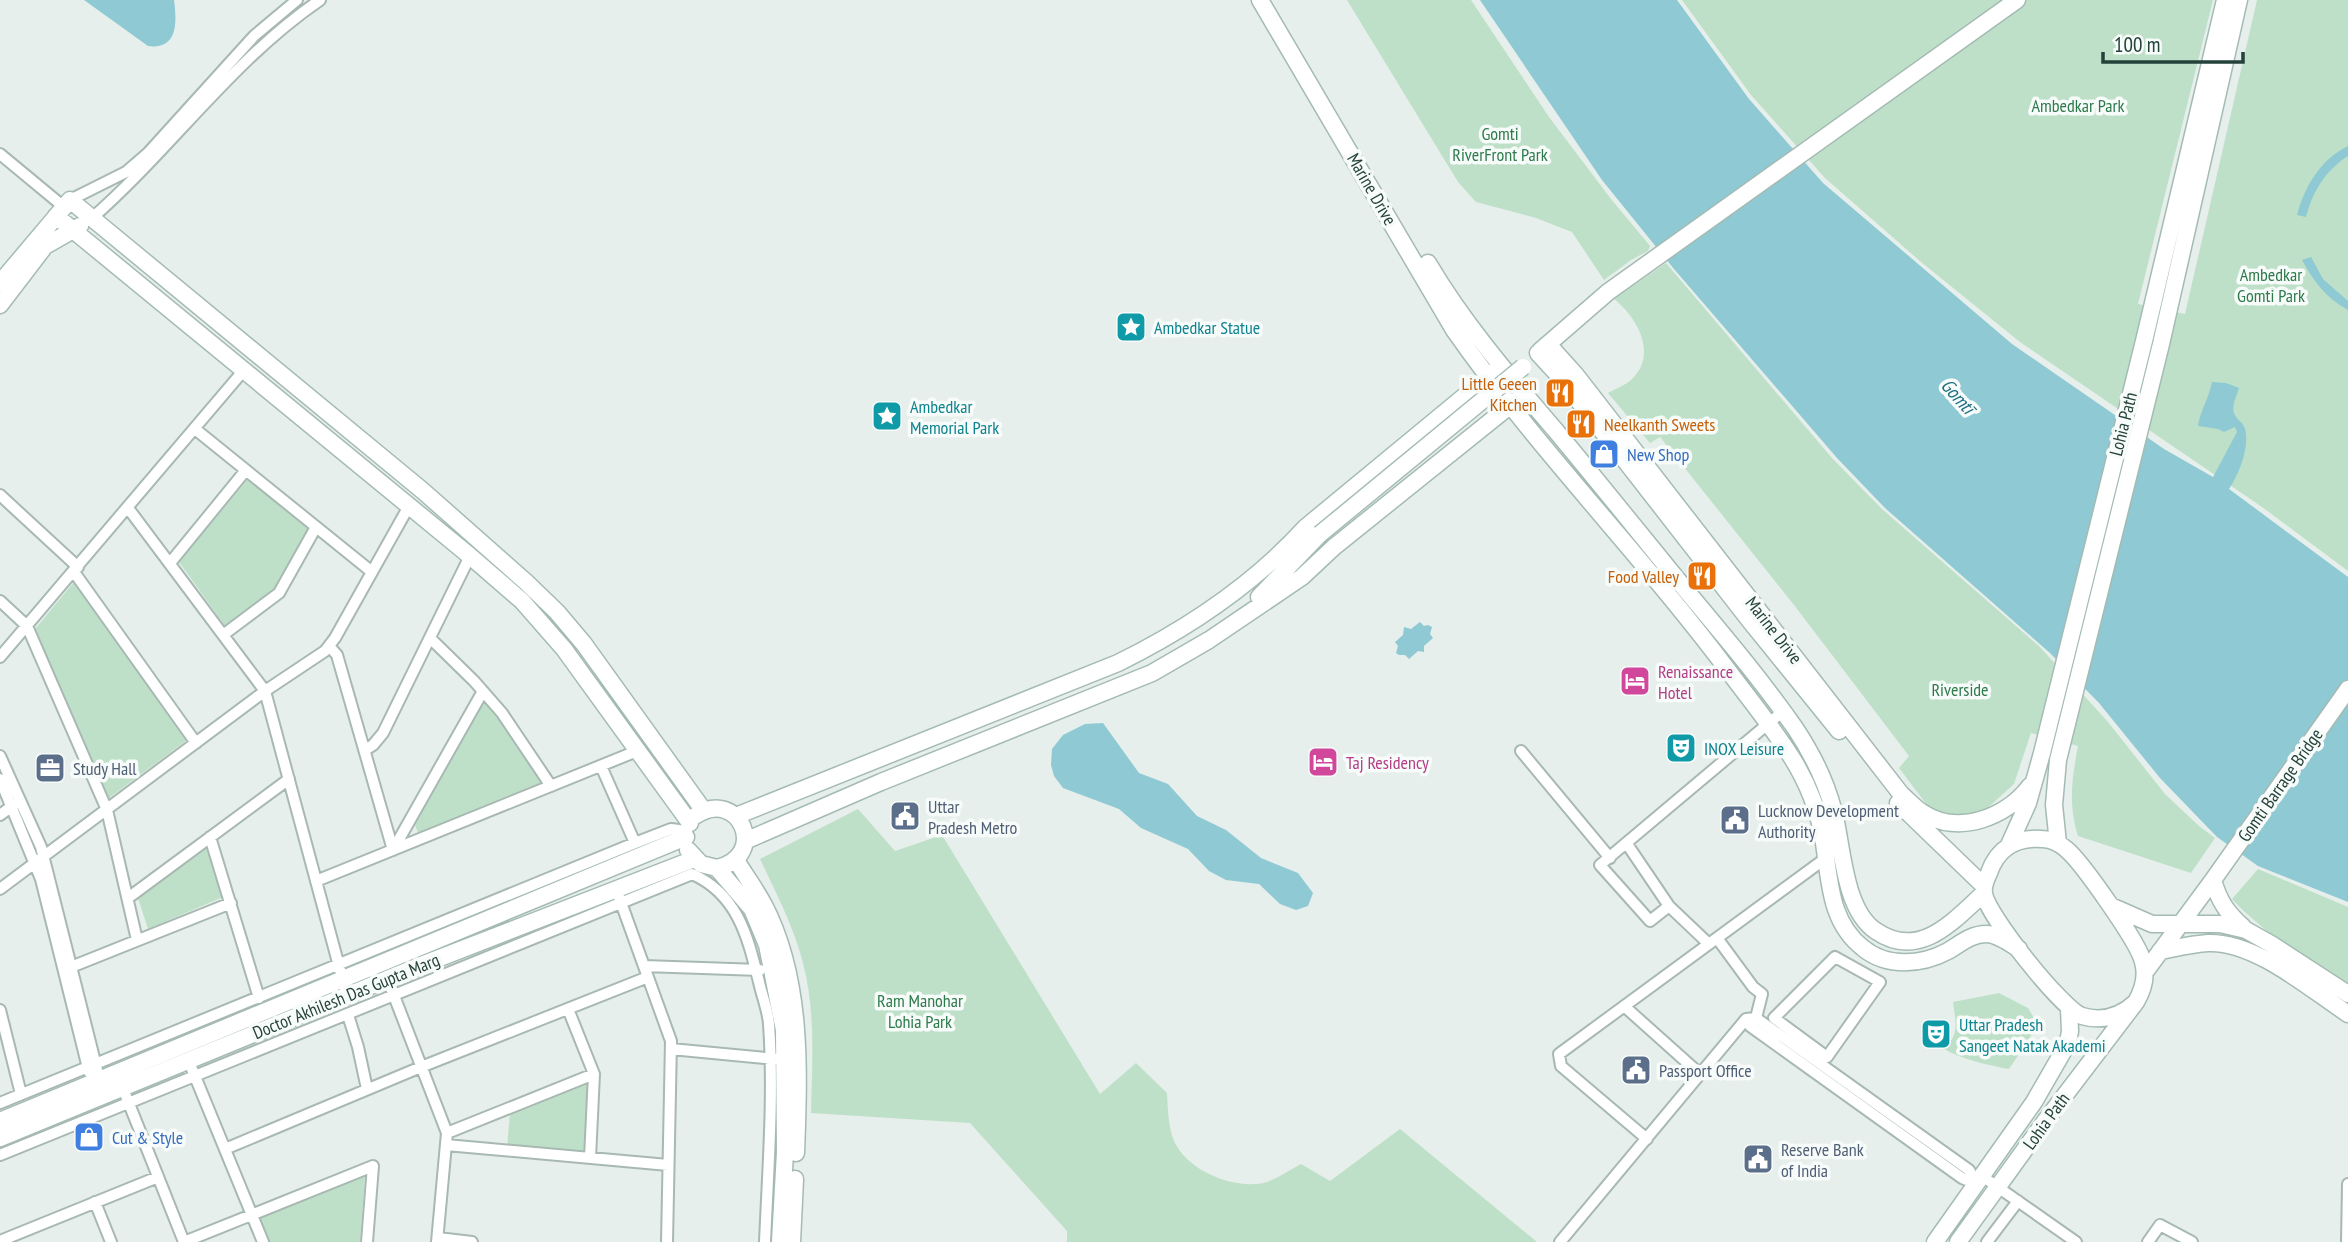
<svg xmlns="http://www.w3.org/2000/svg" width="2348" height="1242" viewBox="0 0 2348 1242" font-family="'PT Sans Narrow',sans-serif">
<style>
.green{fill:#bfe0c8}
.water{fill:#8ec9d4}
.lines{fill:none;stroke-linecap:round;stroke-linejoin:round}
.street-casing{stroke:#a8b8b2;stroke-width:14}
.secondary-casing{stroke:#a4bbb3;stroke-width:19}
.street{stroke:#fff;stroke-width:10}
.secondary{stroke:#fff;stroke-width:16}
.secondary-bridge-casing{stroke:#a4bbb3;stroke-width:19;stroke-linecap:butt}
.secondary-bridge{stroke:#fff;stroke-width:16}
.labels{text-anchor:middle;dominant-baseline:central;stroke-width:7;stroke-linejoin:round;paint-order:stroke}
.park-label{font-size:18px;fill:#2d7a4b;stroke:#f7fbf9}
.street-label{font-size:18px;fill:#24423a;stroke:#f7fbf9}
.culture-label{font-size:18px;fill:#0d838f;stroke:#f7fbf9;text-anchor:start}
.food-label{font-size:18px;fill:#c56008;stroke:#f7fbf9;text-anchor:end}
.shop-label{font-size:18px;fill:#366cbe;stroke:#f7fbf9;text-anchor:start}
.hotel-label{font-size:18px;fill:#b23c85;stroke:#f7fbf9;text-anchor:start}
.service-label{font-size:18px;fill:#4e5e75;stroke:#f7fbf9;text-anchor:start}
.water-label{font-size:19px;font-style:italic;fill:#1c6f80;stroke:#f7fbf9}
</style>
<rect width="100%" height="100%" fill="#e6efeb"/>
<path class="green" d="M1347 0H1471L1549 117 1611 199 1650 246 1648 251 1631 260 1604 280 1572 232 1536 218 1476 202 1458 182Z
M1682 0H2213L2138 304 2185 314 2257 0H2348V571L2262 507 2020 342 1921 262 1825 178 1751 95Z
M1666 263 1832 458 1882 509 2039 646 2108 722 2165 794 2199 826 2215 838 2191 873 2078 836C2068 805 2072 777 2078 746L2031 733 2014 784 1982 813 1958 817 1930 809 1899 768 1909 756 1794 605 1660 437 1650 443 1608 393C1615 389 1626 385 1632 379 1658 354 1637 317 1614 299Z
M248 479 309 530 277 588 225 626 179 562Z
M74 582 187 740 109 798 35 629Z
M485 701 500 719 545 784 418 833 415 825Z
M858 809 895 851 942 835 1100 1094 1136 1063 1167 1093C1168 1109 1168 1126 1174 1141 1187 1171 1236 1191 1267 1182 1278 1178 1290 1170 1301 1164L1330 1181 1400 1129 1537 1242H1067V1231L970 1123 811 1113C812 1063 816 1013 803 963 794 927 776 893 760 859Z
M207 848 223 897 148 929 138 898Z
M2258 869 2348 907V986C2307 960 2266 935 2232 899Z
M1999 993 2028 1008 2036 1021 2033 1033 2009 1069C1991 1066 1957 1058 1943 1048 1961 1036 1955 1021 1953 1002Z
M589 1081 585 1152 507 1147 510 1113Z
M365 1175 360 1242H270L259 1217Z"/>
<path class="water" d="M84 0H174C177 22 178 50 148 46Z
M1480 0H1677L1749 99 1823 183 2012 344 2164 449 2213 477 2237 432 2235 427 2224 432 2218 429 2198 426C2200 411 2209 398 2212 382L2226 383 2239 388C2237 396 2230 407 2235 415 2238 421 2243 422 2245 429 2250 447 2239 474 2229 489L2348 577V902L2258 866 2217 837 2160 778 2099 703 2050 653 1885 508 1837 458 1674 269 1602 180Z
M2348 146V156C2325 171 2313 191 2306 217L2297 215C2305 186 2320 160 2348 146Z
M2311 257 2323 279 2348 301V310C2326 298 2314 282 2302 260Z
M1420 622 1424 626 1428 625 1432 627 1430 634 1433 638 1424 646V652L1418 651 1409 659 1405 655H1399L1396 653 1398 646 1395 642 1403 635 1404 627 1411 629Z
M1103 723 1139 773 1168 784 1197 816 1226 830 1261 858 1298 873 1313 893 1308 906 1296 910 1280 904 1259 884 1226 880 1209 871 1188 849 1141 828 1119 809 1063 788 1054 776 1051 765 1052 749 1063 735 1085 724Z"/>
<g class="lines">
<g class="street-casing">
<path id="street" d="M0 154 64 207
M70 200 126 172 148 153 254 36 297 0
M91 219C171 149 232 60 320 0
M195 429 372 572
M0 495 78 567
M128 508 265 691 347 996
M170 563 246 470
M74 572 196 743
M0 601 27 626 107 810 137 940
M223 635 279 593 316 527
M430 638 474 681 502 713 551 786
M329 646 337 655 393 850
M0 657 244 370
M365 750 373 745 383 733 470 556
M1521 751 1610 858
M0 756 41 847 97 1070
M601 766 635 843
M0 779 41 879 89 1072
M0 815 15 804
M210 837 259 998
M1627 844 1669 906 1709 944
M393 850 483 691
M316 881 637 751
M0 889 265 691 325 651 335 638 409 506
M619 897 671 1041 667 1242
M128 898 289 779
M1669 906 1650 921 1600 865 1782 712
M1717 938 1753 987 1762 994 1756 1018
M1835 957 1880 982 1827 1057 1774 1018Z
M644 966 760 970
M66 969 231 903
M391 988 447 1133 437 1242
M1624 1006 1700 1074
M568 1009 594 1074 590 1158
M0 1010 21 1094
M348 1015 358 1047 367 1089
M1746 1019 1750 1026 1962 1178 1977 1184
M671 1049 776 1059
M192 1069 263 1242
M126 1096 184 1242
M0 1103 635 843 671 829 687 831
M447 1133 594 1074
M1647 1139 1561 1066 1559 1054 1826 858
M446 1145 668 1165
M225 1149 421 1067 648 977
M0 1155 692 874C738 894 748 938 759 982 762 996 768 1010 769 1024 774 1096 768 1170 765 1242
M1982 1176 2076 1242
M95 1202 111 1242
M438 1238 472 1242
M0 1241 158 1177
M184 1242 373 1166 367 1242
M1560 1242 1746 1019 1756 1018 1969 1170 1977 1184
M1987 1242 2018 1201
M2148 1242 2160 1225 2192 1242
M2347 1242 2348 1184"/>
</g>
<g class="secondary-casing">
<path id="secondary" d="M1260 0 1454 330C1538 450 1642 555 1730 673 1751 701 1773 728 1792 758 1807 782 1818 810 1823 837 1830 877 1828 921 1863 948 1887 968 1922 965 1948 951 1960 944 1971 934 1986 934 1998 934 2009 943 2019 949
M56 216 470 556 522 601 564 649 690 823
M1428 263C1464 324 1510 377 1556 431 1601 485 1645 540 1690 595 1726 638 1763 682 1795 728 1811 752 1826 782 1833 809 1843 845 1843 909 1876 931 1920 961 1954 920 1984 893
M0 283 70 200 423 491 526 582 557 612 584 644 704 811
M0 305 45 246 80 226
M1548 344 1575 374 1901 794C1908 800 1915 808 1923 813 1958 836 2007 817 2030 786
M1540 351 1608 292 2017 0
M1538 353 1560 377 1750 621 1839 731
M1259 597 1320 534
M1898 803 1984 886
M695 816C739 786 770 856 717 868
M736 816 1118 663C1187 629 1254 584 1306 527L1495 371
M745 841 881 782 1152 673 1209 640 1302 577 1334 547 1517 400
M2058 843 2054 805 2058 760 2161 344 2239 0
M2009 845 2028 803 2042 753 2144 341 2225 0
M688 850 701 864 717 868 752 909 767 945 784 1030 785 1152 780 1242
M736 860C745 875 756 890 764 905 803 980 799 1071 796 1153
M2213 880C2219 901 2227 913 2243 927
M2111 906 2152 924H2220L2246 930 2271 944 2348 994
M2160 951C2176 948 2192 944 2208 943 2255 941 2310 989 2348 1014
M2145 972 2213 880 2348 689
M0 1121 686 837
M0 1138 424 964 694 859
M792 1242 795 1179
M1935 1242 2034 1102 2068 1043 2070 1031 2069 1009
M1958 1242 2046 1120 2136 1002C2143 990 2147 976 2143 962 2139 943 2081 861 2066 849 2059 843 2051 839 2042 839 2016 837 1997 849 1989 873 1986 879 1983 886 1984 893 1986 914 2063 1010 2082 1016 2102 1022 2121 1016 2136 1002"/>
</g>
<use href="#street" class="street"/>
<use href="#secondary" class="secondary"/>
<g class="secondary-bridge-casing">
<path id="secondary-bridge" d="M1320 534 1523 367"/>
</g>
<use href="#secondary-bridge" class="secondary-bridge"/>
</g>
<defs>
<g id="sight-square" transform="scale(1.575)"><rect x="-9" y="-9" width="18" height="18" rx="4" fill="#0f9aa8" stroke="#f7fbf9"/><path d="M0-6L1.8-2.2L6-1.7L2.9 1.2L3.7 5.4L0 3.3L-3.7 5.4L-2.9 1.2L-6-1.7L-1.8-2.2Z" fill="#fff"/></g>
<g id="restaurant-square" transform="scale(1.575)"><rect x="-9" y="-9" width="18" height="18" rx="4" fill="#e8710a" stroke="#f7fbf9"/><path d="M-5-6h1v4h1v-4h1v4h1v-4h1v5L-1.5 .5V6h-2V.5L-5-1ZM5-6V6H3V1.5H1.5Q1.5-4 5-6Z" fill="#fff"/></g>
<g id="shop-square" transform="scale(1.575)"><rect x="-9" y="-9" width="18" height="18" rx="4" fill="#3f7fe0" stroke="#f7fbf9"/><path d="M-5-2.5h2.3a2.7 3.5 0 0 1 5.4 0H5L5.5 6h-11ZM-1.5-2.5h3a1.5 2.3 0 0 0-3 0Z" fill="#fff"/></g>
<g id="hotel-square" transform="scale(1.575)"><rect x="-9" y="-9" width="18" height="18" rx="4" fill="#d1479c" stroke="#f7fbf9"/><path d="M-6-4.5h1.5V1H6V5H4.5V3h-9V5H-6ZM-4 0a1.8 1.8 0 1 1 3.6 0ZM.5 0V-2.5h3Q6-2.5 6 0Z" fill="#fff"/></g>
<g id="theatre-square" transform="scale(1.575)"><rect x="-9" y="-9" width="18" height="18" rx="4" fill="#0f9aa8" stroke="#f7fbf9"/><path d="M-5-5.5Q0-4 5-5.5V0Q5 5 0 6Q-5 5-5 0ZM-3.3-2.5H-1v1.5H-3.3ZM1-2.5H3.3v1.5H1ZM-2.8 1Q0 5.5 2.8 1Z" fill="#fff"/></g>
<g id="office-square" transform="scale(1.575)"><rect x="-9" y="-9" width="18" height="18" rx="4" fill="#5c6f8a" stroke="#f7fbf9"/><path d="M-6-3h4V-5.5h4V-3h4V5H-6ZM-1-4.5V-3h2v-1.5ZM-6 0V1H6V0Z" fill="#fff"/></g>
<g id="civic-square" transform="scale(1.575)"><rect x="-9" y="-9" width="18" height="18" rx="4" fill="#5c6f8a" stroke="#f7fbf9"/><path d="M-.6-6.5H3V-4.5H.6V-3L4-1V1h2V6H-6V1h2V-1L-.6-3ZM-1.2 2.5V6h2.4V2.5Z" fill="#fff"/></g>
</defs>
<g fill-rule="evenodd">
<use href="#sight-square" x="1131" y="327"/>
<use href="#restaurant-square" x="1560" y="393"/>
<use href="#sight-square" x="887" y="416"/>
<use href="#restaurant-square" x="1581" y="424"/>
<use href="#shop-square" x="1604" y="454"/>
<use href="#restaurant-square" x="1702" y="576"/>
<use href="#hotel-square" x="1635" y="681"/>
<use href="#theatre-square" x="1681" y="748"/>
<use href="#hotel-square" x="1323" y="762"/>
<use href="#office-square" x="50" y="768"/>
<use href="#civic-square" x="905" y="816"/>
<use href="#civic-square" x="1735" y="820"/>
<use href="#theatre-square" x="1936" y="1034"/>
<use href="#civic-square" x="1636" y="1070"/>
<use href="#shop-square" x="89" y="1137"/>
<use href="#civic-square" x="1758" y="1159"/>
</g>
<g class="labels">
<g class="park-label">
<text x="2078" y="105">Ambedkar Park</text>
<text x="1500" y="133">Gomti<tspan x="1500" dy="21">RiverFront Park</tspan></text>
<text x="2271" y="274">Ambedkar<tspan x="2271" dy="21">Gomti Park</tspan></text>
<text x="1960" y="689">Riverside</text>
<text x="920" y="1000">Ram Manohar<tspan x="920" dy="21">Lohia Park</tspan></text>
</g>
<g class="street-label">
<text transform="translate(1372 189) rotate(60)">Marine Drive</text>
<text transform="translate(2123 424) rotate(-76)">Lohia Path</text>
<text transform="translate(1774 630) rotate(52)">Marine Drive</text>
<text transform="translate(2280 785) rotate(-55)">Gomti Barrage Bridge</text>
<text transform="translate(346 996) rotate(-22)">Doctor Akhilesh Das Gupta Marg</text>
<text transform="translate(2046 1121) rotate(-54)">Lohia Path</text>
</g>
<g class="culture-label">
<text x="1154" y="327">Ambedkar Statue</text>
<text x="910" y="406">Ambedkar<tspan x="910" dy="21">Memorial Park</tspan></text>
<text x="1704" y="748">INOX Leisure</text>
<text x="1959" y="1024">Uttar Pradesh<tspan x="1959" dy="21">Sangeet Natak Akademi</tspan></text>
</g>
<g class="food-label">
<text x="1537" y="383">Little Geeen<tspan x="1537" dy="21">Kitchen</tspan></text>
<text x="1604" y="424" text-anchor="start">Neelkanth Sweets</text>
<text x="1679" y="576">Food Valley</text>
</g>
<g class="shop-label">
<text x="1627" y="454">New Shop</text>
<text x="112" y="1137">Cut &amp; Style</text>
</g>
<g class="hotel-label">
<text x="1658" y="671">Renaissance<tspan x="1658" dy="21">Hotel</tspan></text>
<text x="1346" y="762">Taj Residency</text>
</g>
<g class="service-label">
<text x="73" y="768">Study Hall</text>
<text x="928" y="806">Uttar<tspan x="928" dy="21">Pradesh Metro</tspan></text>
<text x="1758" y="810">Lucknow Development<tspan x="1758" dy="21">Authority</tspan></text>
<text x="1659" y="1070">Passport Office</text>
<text x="1781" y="1149">Reserve Bank<tspan x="1781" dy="21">of India</tspan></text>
</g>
<g class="water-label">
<text transform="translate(1958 396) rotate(48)">Gomtī</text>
</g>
</g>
<path d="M2103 52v10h140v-10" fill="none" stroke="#24423a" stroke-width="3.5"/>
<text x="2114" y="52" font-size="21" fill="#24423a" stroke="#f7fbf9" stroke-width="5" paint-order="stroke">100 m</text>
</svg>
